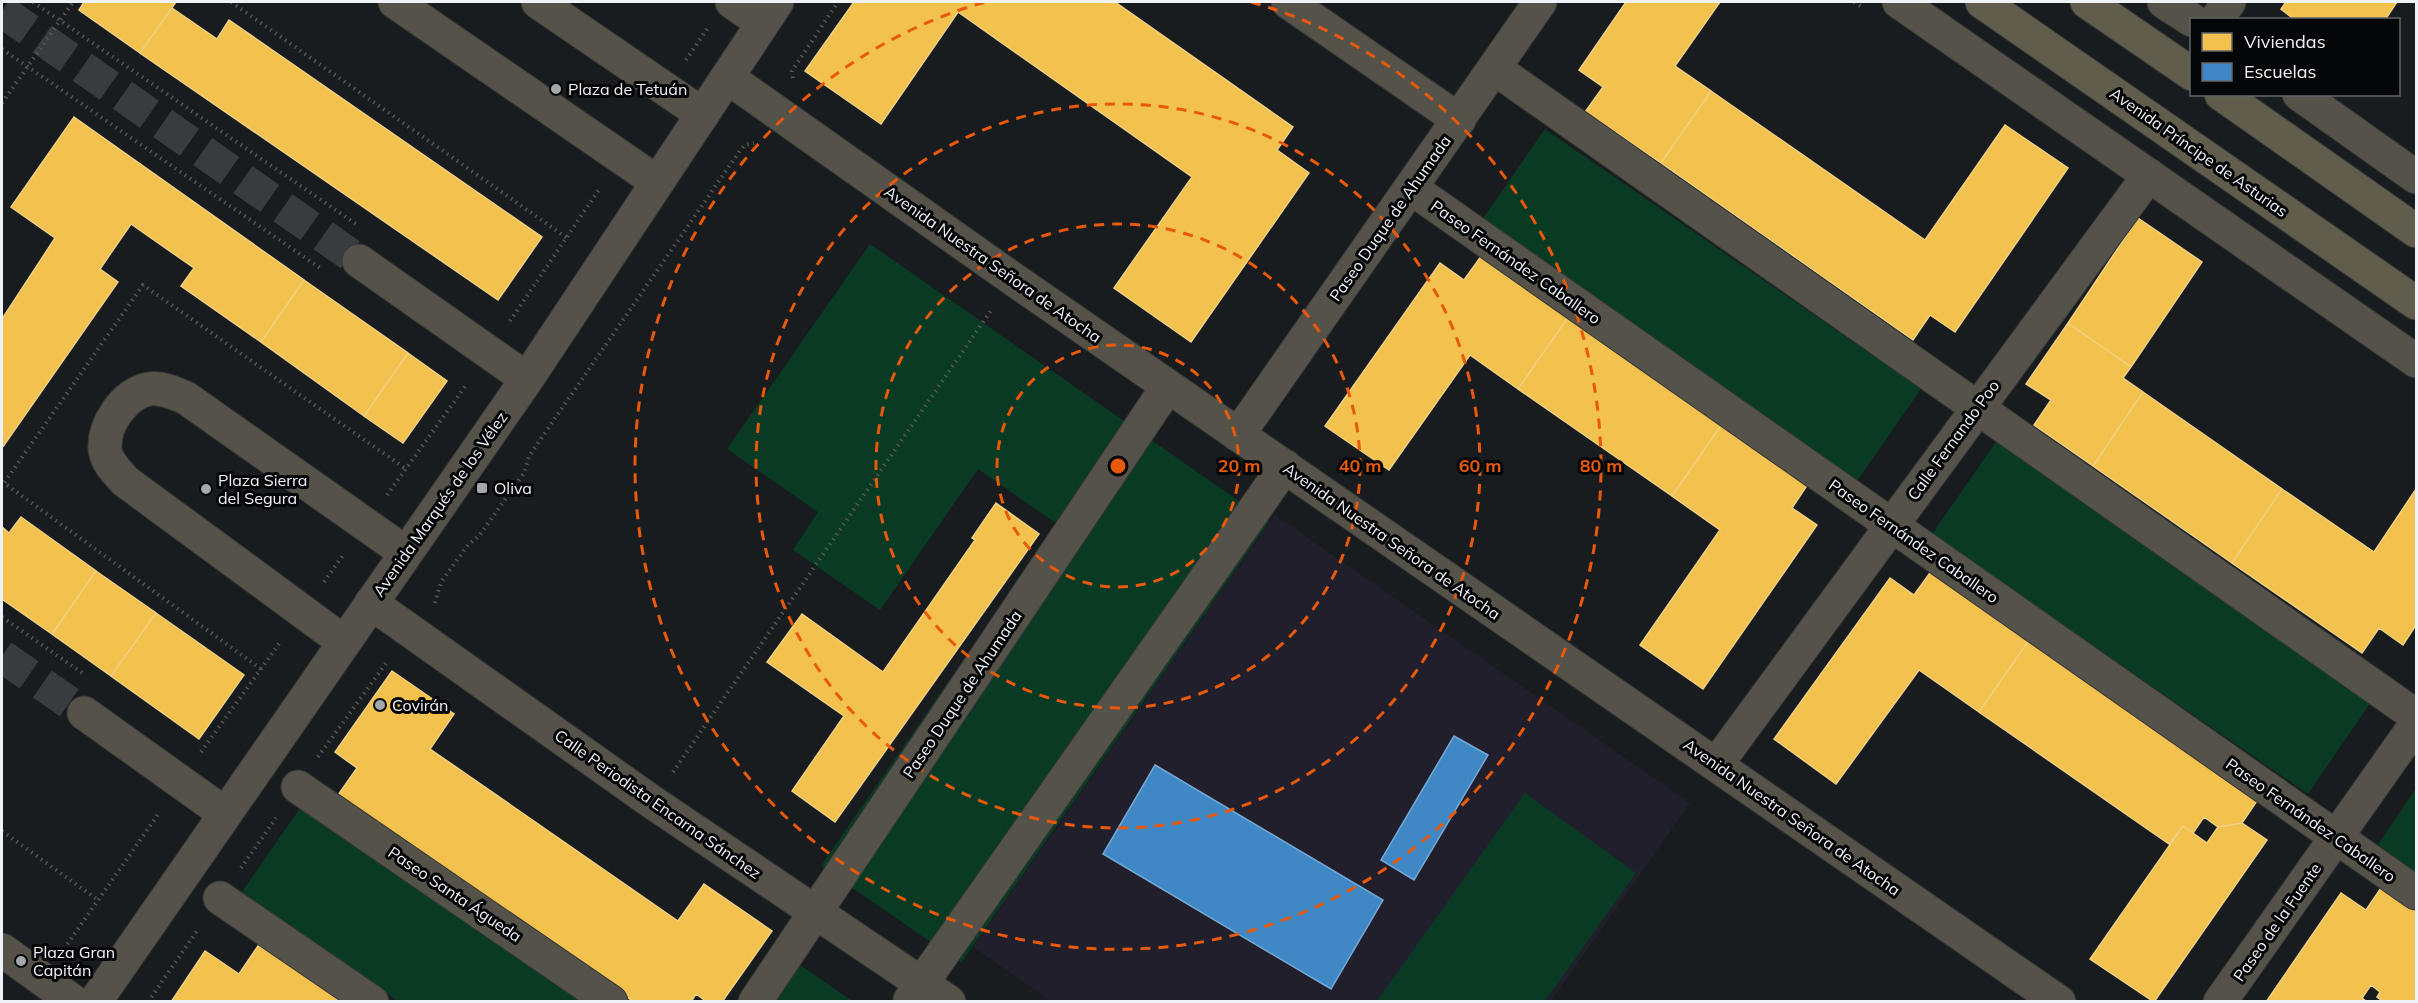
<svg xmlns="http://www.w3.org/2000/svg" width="2418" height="1003" viewBox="0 0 2418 1003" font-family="Mulish,sans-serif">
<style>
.education{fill:#221f2d}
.green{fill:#093b24}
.homes{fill:#f2c14e;stroke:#f1d081;stroke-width:1.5}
.schools{fill:#3f88c5;stroke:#74a8d4;stroke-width:1.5}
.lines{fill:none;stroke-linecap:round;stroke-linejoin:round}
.minor-tunnel{stroke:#393c3f;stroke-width:33;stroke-dasharray:33 16;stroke-linecap:butt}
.minor-casing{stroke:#343637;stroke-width:35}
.major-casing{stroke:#343637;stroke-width:35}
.path{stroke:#565651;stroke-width:4;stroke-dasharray:1.5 4.5;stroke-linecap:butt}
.minor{stroke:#555349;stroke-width:33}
.major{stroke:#615d4d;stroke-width:33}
.ring{fill:none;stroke:#e8590c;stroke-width:3;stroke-dasharray:10 8}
.poi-dot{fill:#a4a8ab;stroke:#040608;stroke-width:2}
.labels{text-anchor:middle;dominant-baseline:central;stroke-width:6;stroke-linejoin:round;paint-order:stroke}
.poi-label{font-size:16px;fill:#eff3f7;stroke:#040608;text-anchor:start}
.street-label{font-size:16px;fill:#eff3f7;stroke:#040608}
.centre{fill:#e8590c;stroke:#040608;stroke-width:3}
.ring-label{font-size:18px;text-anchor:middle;font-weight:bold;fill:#e8590c;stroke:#040608;stroke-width:6;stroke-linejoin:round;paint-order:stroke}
</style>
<rect width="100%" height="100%" fill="#191c1e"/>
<path class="education" d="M1275 515 1690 803 1551 1001H1051L973 947Z"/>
<path class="green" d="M1545 129 1921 389 1857 481 1482 220Z
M870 244 1269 522 961 963 821 866 1057 524 978 469 880 610 793 550 818 512 727 449Z
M1996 442 2371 702 2308 794 1932 534Z
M2416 788V872L2378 845Z
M1525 793 1636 873 1545 1001H1377Z
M301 807 584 1001H398L241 893Z
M793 960 852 1001 765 1002Z"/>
<path class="homes" d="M84 2H176L140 53 79 10Z
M854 2H1115L1293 127 1277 150 1309 173 1191 342 1114 288 1192 177 958 12 881 124 805 71Z
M1626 2H1720L1675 66 1711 91 1661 163 1585 112 1603 87 1579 70Z
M2286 2H2397L2385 20H2295L2281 9Z
M172 8 217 39 229 20 542 237 498 300 140 53Z
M1711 91 1925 240 2005 125 2068 168 1955 332 1930 315 1913 340 1661 163Z
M74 117 304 280 261 342 181 286 194 268 131 224 100 269 118 282 2 448V319L55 238 11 207Z
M2138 218 2202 262 2131 367 2068 323Z
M1482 255 1569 316 1518 389 1470 355 1389 470 1325 426 1440 263 1464 280Z
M304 280 408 353 364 416 261 342Z
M1569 316 1722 424 1672 496 1518 389Z
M2068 323 2131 367 2123 378 2143 392 2093 466 2034 425 2051 400 2026 384Z
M408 353 447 381 403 443 364 416Z
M2143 392 2282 489 2232 563 2093 466Z
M1722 424 1808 484 1792 508 1817 525 1703 689 1640 645 1720 530 1672 496Z
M2282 489 2374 552 2416 489V625L2403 645 2379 628 2362 653 2232 563Z
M996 503 1039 534 835 822 792 791 844 716 767 662 802 614 883 672 975 540 972 538Z
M21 517 96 571 52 634 2 599V527L9 533Z
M1932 570 2030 639 1979 712 1919 670 1836 784 1774 739 1890 578 1914 595Z
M96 571 156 613 111 676 52 634Z
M156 613 244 675 199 739 111 676Z
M2030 639 2259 798 2242 823 2218 827 2204 817 2193 833 2183 826 2169 844 1979 712Z
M392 671 454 714 430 749 678 921 704 884 772 931 722 1002H707L696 994 691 1002H634L338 795 357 768 335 752Z
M2242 823 2267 840 2154 1002 2090 959 2183 826 2207 843 2218 827Z
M2383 885 2416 908V1002H2384L2377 997 2380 992 2371 985 2362 998 2367 1002H2266L2341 893 2366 910Z
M262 940 353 1002H171L205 951 239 974Z"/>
<path class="schools" d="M1454 736 1488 755 1414 880 1381 860Z
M1155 765 1383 900 1331 989 1103 854Z"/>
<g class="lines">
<path class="minor-tunnel" d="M2 11 359 261
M2 656 84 713"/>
<g class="minor-casing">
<path id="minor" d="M395 2 657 182
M538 2 702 114
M732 2 763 23
M1288 2 1459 120
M1899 2 2416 361
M2164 2 2192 20
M2216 20 2229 2
M1494 68 2416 716
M727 77 1013 279 2059 1002
M2299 94 2416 177
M1411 188 2416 893
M359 261 527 379
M1238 435 1540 2
M371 603 652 802 949 1002
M344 642 125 481C117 472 107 463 105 450 103 425 124 394 149 389 162 387 174 393 186 398L406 553
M84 713 224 813
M1716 765 2149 175
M298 787 611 1002
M220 898 372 1002
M2 950 74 1002
M910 1000 1285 466
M95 1002 527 379 777 2
M755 1002 1168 386
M2220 1002 2416 724"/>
</g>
<g class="major-casing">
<path id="major" d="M1982 2 2416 303
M2087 2 2192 74
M2221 94 2416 231"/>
</g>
<path class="path" d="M33 2 356 224
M231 2 567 238
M1854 2 1862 7
M2 49 323 270
M686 60 707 29
M793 78 792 71 838 2
M2 103 73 2
M510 321 600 188
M387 495 467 384
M324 582 344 554
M435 603 441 582 468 545 479 536 524 473 529 456 739 152 745 145 754 143
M2 617 85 675
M261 669 4 483 143 285 406 469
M201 752 281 641
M318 757 387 662
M673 772 992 309
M2 831 98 900
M241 868 276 818
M64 949 159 813
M148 1002 199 928"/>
<use href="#minor" class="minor"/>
<use href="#major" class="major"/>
</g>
<g class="ring">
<circle cx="1118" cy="466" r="121"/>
<circle cx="1118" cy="466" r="242"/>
<circle cx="1118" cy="466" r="362"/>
<path d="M1251 2A483 483 0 1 1 985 2"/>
</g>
<g class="poi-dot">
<circle cx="556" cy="89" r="6"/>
<rect x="476" y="482" width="12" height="12" rx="3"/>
<circle cx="206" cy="489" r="6"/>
<circle cx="380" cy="705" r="6"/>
<circle cx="21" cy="961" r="6"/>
</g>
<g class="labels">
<g class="poi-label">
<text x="568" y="89">Plaza de Tetuán</text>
<text x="218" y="480">Plaza Sierra<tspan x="218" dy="18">del Segura</tspan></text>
<text x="494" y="488">Oliva</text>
<text x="392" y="705">Covirán</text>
<text x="33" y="952">Plaza Gran<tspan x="33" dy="18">Capitán</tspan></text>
</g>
<g class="street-label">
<text transform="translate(2199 152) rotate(35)">Avenida Príncipe de Asturias</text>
<text transform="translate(1390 218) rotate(-55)">Paseo Duque de Ahumada</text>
<text transform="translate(1516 262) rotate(35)">Paseo Fernández Caballero</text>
<text transform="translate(993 264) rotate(35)">Avenida Nuestra Señora de Atocha</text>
<text transform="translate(1953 440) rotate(-54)">Calle Fernando Poo</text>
<text transform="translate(440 504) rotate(-55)">Avenida Marqués de los Vélez</text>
<text transform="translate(1392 541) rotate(35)">Avenida Nuestra Señora de Atocha</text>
<text transform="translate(1914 541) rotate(35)">Paseo Fernández Caballero</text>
<text transform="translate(962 694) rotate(-56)">Paseo Duque de Ahumada</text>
<text transform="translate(658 804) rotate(35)">Calle Periodista Encarna Sánchez</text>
<text transform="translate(1792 817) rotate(35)">Avenida Nuestra Señora de Atocha</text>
<text transform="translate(2311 820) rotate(35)">Paseo Fernández Caballero</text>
<text transform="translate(455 894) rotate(34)">Paseo Santa Águeda</text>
<text transform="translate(2277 922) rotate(-55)">Paseo de la Fuente</text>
</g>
</g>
<circle cx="1118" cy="466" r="9" class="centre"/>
<g class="ring-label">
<text x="1239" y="472">20 m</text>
<text x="1360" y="472">40 m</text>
<text x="1480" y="472">60 m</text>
<text x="1601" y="472">80 m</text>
</g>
<rect width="2418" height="1003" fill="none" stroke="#eff3f7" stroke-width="6"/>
<rect x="2190" y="18" width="210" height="78" fill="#040608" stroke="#626568" stroke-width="1.5"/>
<rect x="2202" y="33" width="30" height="18" fill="#f2c14e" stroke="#626568" stroke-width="1.5"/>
<text x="2244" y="48" font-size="18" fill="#eff3f7">Viviendas</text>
<rect x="2202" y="63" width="30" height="18" fill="#3f88c5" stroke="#626568" stroke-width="1.5"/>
<text x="2244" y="78" font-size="18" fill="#eff3f7">Escuelas</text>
</svg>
